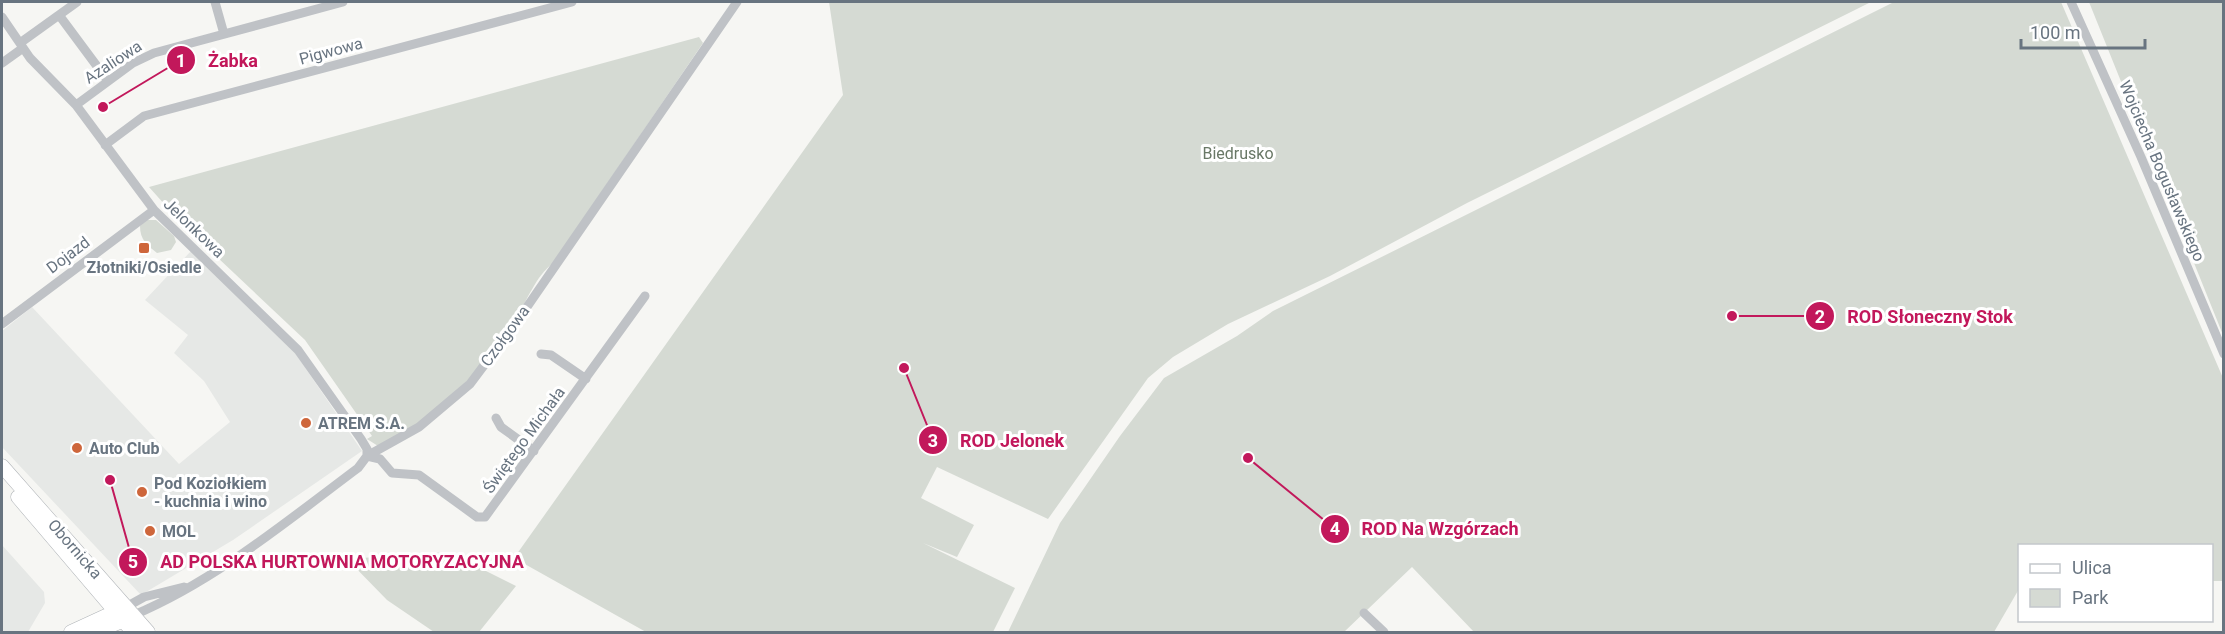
<svg xmlns="http://www.w3.org/2000/svg" width="2225" height="634" viewBox="0 0 2225 634" font-family="Roboto,sans-serif">
<style>
.built{fill:#e6e8e6}
.green{fill:#d5dad3}
.lines{fill:none;stroke-linecap:round;stroke-linejoin:round}
.secondary-casing{stroke:#b0b4b8;stroke-width:15}
.street{stroke:#bfc2c6;stroke-width:9}
.secondary{stroke:#fff;stroke-width:14}
.poi-dot{fill:#ce663b;stroke:#fff;stroke-width:2}
.labels{text-anchor:middle;dominant-baseline:central;stroke-width:6;stroke-linejoin:round;paint-order:stroke}
.street-label{font-size:16px;fill:#687480;stroke:#fff}
.park-label{font-size:16px;fill:#697866;stroke:#fff}
.poi-label{font-size:16px;font-weight:bold;fill:#687480;stroke:#fff;text-anchor:start}
.leader{fill:none;stroke:#c2185b;stroke-width:2}
.callout-dot{fill:#c2185b;stroke:#fff;stroke-width:2}
.mark-label{font-size:18px;text-anchor:middle;font-weight:bold;fill:#fff}
.callout-label{font-size:18px;text-anchor:middle;font-weight:bold;fill:#c2185b;stroke:#fff;stroke-width:6;stroke-linejoin:round;paint-order:stroke}
</style>
<rect width="100%" height="100%" fill="#f6f6f3"/>
<path class="built" d="M191 251 289 344 362 451 233 540 141 595 2 447V331L32 307 179 464 230 422 204 381 174 353 188 335 145 300Z
M2 545 44 592 45 603 28 632H2Z"/>
<path class="green" d="M829 2H1871L1467 203 1330 276 1228 324 1173 357 1148 378 1048 519 937 467 921 498 974 525 957 557 923 543 1015 588 993 632H646L514 558 843 95Z
M1894 2H2061L2223 378V581H2212V546H2020L2019 589 1994 632H1474L1412 567 1344 632H1008L1060 523 1120 436 1164 378 1237 336 1273 311Z
M2089 2H2223V335Z
M699 37 703 43 553 263C535 277 528 300 515 319 483 366 434 428 378 446L367 439 372 436 305 340 182 224 149 187Z
M145 220H156L174 236 176 242 171 250 157 253C147 245 140 240 140 226Z
M448 552 516 586 479 632H434L387 600 347 559Z"/>
<g class="lines">
<g class="secondary-casing">
<path id="secondary" d="M2 466 148 632
M18 497 133 632
M71 632 121 609
M95 632 129 618"/>
</g>
<path class="street" d="M215 2 224 34
M2071 2 2141 157 2224 354
M59 15 108 81
M2 17 30 58 76 105 154 210 298 350 361 439 367 449V456
M20 43 77 2
M2 63 23 48
M76 105 133 63 154 53 343 2
M105 145 144 116 572 2
M2 324 154 210
M541 354 551 355 586 379
M496 418 501 427 534 451
M367 456 380 459 392 473 419 475 477 517H485L645 296
M126 607 144 597 184 587
M1364 613 1384 632
M134 615C215 581 287 521 358 468L367 456 419 427 470 384 518 320 737 2"/>
<use href="#secondary" class="secondary"/>
</g>
<g class="poi-dot">
<rect x="138" y="242" width="12" height="12" rx="3"/>
<circle cx="306" cy="423" r="6"/>
<circle cx="77" cy="448" r="6"/>
<circle cx="142" cy="492" r="6"/>
<circle cx="150" cy="531" r="6"/>
</g>
<g class="labels">
<g class="street-label">
<text transform="translate(331 51) rotate(-15)">Pigwowa</text>
<text transform="translate(113 62) rotate(-33)">Azaliowa</text>
<text transform="translate(2162 171) rotate(67)">Wojciecha Bogusławskiego</text>
<text transform="translate(194 228) rotate(44)">Jelonkowa</text>
<text transform="translate(68 255) rotate(-37)">Dojazd</text>
<text transform="translate(505 336) rotate(-54)">Czołgowa</text>
<text transform="translate(524 440) rotate(-54)">Świętego Michała</text>
<text transform="translate(75 549) rotate(49)">Obornicka</text>
</g>
<g class="park-label">
<text x="1238" y="153">Biedrusko</text>
</g>
<g class="poi-label">
<text x="144" y="267" text-anchor="middle">Złotniki/Osiedle</text>
<text x="318" y="423">ATREM S.A.</text>
<text x="89" y="448">Auto Club</text>
<text x="154" y="483">Pod Koziołkiem<tspan x="154" dy="18">- kuchnia i wino</tspan></text>
<text x="162" y="531">MOL</text>
</g>
</g>
<path class="leader" d="M103 107L181 60M1732 316L1820 316M904 368L933 440M1248 458L1335 529M110 480L133 562"/>
<g class="callout-dot">
<circle cx="103" cy="107" r="6"/>
<circle cx="1732" cy="316" r="6"/>
<circle cx="904" cy="368" r="6"/>
<circle cx="1248" cy="458" r="6"/>
<circle cx="110" cy="480" r="6"/>
<circle cx="181" cy="60" r="15"/>
<circle cx="1820" cy="316" r="15"/>
<circle cx="933" cy="440" r="15"/>
<circle cx="1335" cy="529" r="15"/>
<circle cx="133" cy="562" r="15"/>
</g>
<g class="mark-label">
<text x="181" y="67">1</text>
<text x="1820" y="323">2</text>
<text x="933" y="447">3</text>
<text x="1335" y="535">4</text>
<text x="133" y="568">5</text>
</g>
<g class="callout-label">
<text x="233" y="67">Żabka</text>
<text x="1930" y="323">ROD Słoneczny Stok</text>
<text x="1012" y="447">ROD Jelonek</text>
<text x="1440" y="535">ROD Na Wzgórzach</text>
<text x="342" y="568">AD POLSKA HURTOWNIA MOTORYZACYJNA</text>
</g>
<rect width="2225" height="634" fill="none" stroke="#687480" stroke-width="6"/>
<rect x="2018" y="544" width="195" height="78" fill="#ffffff" stroke="#c3c7cc" stroke-width="1.5"/>
<rect x="2030" y="564" width="30" height="9" fill="#ffffff" stroke="#c3c7cc" stroke-width="1.5"/>
<text x="2072" y="574" font-size="18" fill="#687480">Ulica</text>
<rect x="2030" y="589" width="30" height="18" fill="#d5dad3" stroke="#c3c7cc" stroke-width="1.5"/>
<text x="2072" y="604" font-size="18" fill="#687480">Park</text>
<path d="M2021 39v9h124v-9" fill="none" stroke="#687480" stroke-width="3"/>
<text x="2030" y="39" font-size="18" fill="#687480" stroke="#ffffff" stroke-width="4.5" paint-order="stroke">100 m</text>
</svg>
